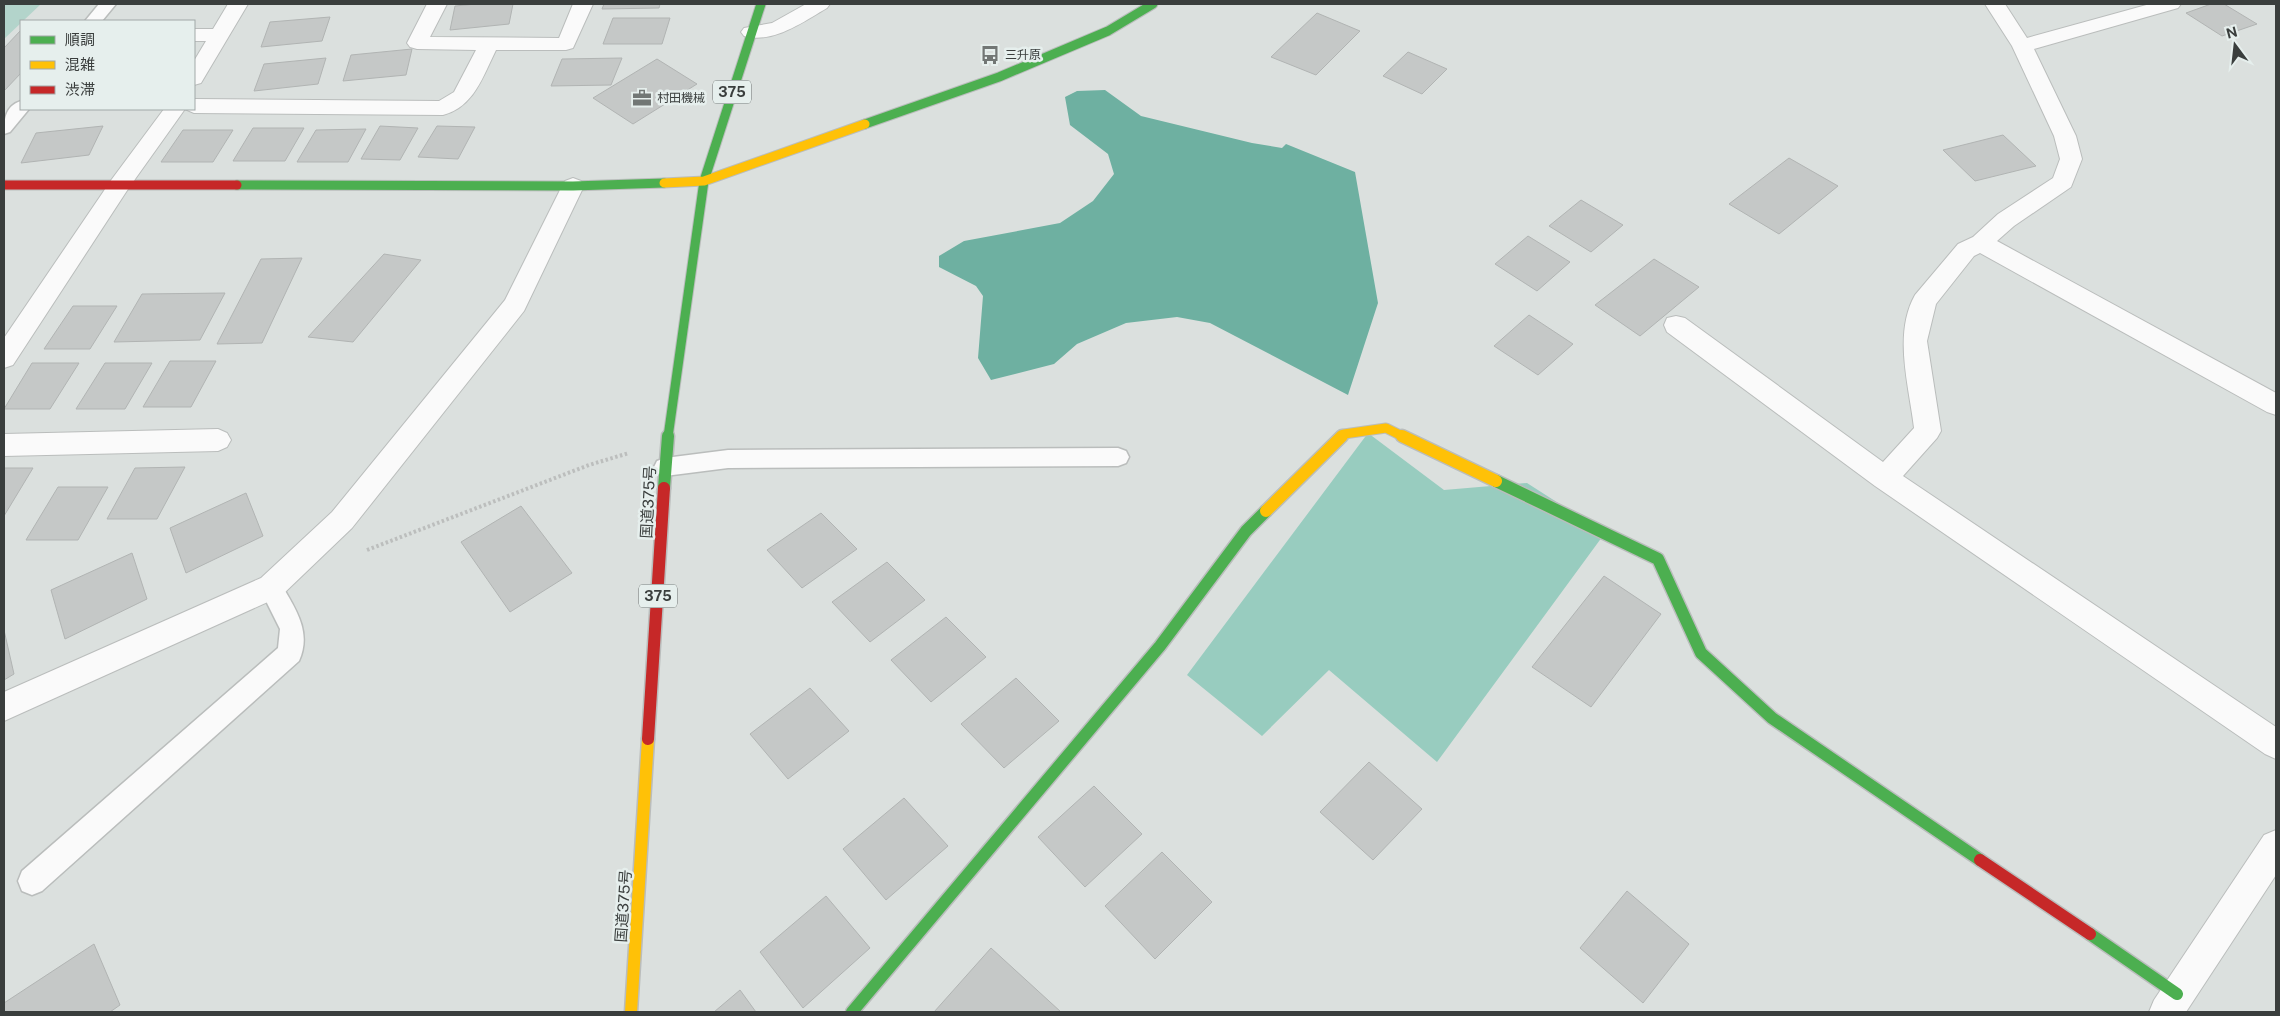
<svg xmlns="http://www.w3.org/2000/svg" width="2280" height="1016" viewBox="0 0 2280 1016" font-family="'Public Sans','Noto Sans JP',sans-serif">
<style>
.green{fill:#b3d4cb}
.forest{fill:#98ccbf}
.water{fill:#6eb0a1}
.building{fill:#c5c8c7;stroke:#b1b4b3}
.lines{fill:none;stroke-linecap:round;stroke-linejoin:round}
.lane-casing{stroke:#babdbc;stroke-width:3}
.street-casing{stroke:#babdbc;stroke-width:2}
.fast-far1-casing{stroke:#babdbc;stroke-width:11}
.fast-casing{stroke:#babdbc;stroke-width:15}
.slow-far1-casing{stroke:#babdbc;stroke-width:11}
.slow-casing{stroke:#babdbc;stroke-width:15}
.jam-far1-casing{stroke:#babdbc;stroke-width:11}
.jam-casing{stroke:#babdbc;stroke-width:15}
.path{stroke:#bcbebd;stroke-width:4;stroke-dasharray:2.5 2.5;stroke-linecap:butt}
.lane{fill:#fafafa;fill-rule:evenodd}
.street{fill:#fafafa;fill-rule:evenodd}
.fast-far1{stroke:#4caf50;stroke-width:9}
.fast{stroke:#4caf50;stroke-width:12}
.slow-far1{stroke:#ffc107;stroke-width:9}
.slow{stroke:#ffc107;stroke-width:12}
.jam-far1{stroke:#c62828;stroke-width:9}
.jam{stroke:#c62828;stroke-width:12}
.labels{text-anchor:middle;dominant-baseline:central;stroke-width:5;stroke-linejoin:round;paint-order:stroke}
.far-poi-label{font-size:12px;fill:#3a3e3d;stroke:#e6efed;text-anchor:start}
.shield{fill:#e6efed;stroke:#6e7372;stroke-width:1}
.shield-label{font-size:14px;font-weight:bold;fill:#3a3e3d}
.street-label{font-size:15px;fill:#3a3e3d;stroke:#e6efed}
</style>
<rect width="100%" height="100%" fill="#dbe0de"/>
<path class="green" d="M4 4H41L4 39Z"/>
<path class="forest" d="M1368 433 1444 490 1527 483 1605 533 1437 762 1329 670 1262 736 1187 675Z"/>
<path class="water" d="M1105 90 1141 116 1252 143 1282 148 1286 144 1355 172 1378 303 1348 395 1210 323 1177 317 1126 323 1077 344 1054 364 991 380 978 358 983 296 976 286 939 267V256L964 241 1060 223 1093 201 1114 174 1108 154 1070 125 1065 97 1077 91Z"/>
<path class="building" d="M476 4H513L509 24 450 30 455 6Z
M604 4H660L659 8 602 9Z
M2211 4H2224L2257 24 2222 36 2186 13Z
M1317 13 1360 31 1316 75 1271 57Z
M330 17 322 41 261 47 270 22Z
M613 18H670L662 44H603Z
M21 30V73L4 91V48Z
M412 49 406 75 343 81 351 55Z
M1408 52 1447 69 1422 94 1383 76Z
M326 58 318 84 254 91 264 64Z
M622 58 611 85 551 86 562 59Z
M657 59 697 84 633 124 593 98Z
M103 126 89 155 21 163 36 133Z
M380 126 418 128 400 160 361 159Z
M437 126 475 127 458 159 418 157Z
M253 128H304L285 161H233Z
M366 129 348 162H297L316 130Z
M183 130H233L213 162H161Z
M2003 135 2036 166 1975 181 1943 150Z
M1789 158 1838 186 1779 234 1729 204Z
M1581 200 1623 225 1591 252 1549 226Z
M1528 236 1570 262 1537 291 1495 264Z
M384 254 421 260 353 342 308 337Z
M302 258 262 343 217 344 261 259Z
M1654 259 1699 287 1640 336 1595 305Z
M225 293 200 340 114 342 142 294Z
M73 306H117L90 349H44Z
M1529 315 1573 344 1538 375 1494 346Z
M170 361H216L191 407H143Z
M32 363H79L50 409H4Z
M105 363H152L125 409H76Z
M185 467 157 519H107L135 468Z
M4 468H33L4 516Z
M58 487H108L78 540H26Z
M246 493 263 536 186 573 170 528Z
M521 506 572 573 510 612 461 542Z
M821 513 857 549 802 588 767 550Z
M132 553 147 599 65 639 51 590Z
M887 562 925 600 870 642 832 602Z
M1604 576 1661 614 1591 707 1532 667Z
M946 617 986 657 931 702 891 660Z
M4 630 14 674 4 680Z
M1016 678 1059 721 1004 768 961 724Z
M810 688 849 731 788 779 750 734Z
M1369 762 1422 809 1373 860 1320 812Z
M1094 786 1142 834 1085 887 1038 837Z
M904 798 948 846 886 900 843 849Z
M1162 852 1212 902 1155 959 1105 906Z
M1627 891 1689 944 1643 1003 1580 948Z
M826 896 870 948 803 1008 760 952Z
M94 944 120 1005 110 1012H4V1003Z
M991 948 1061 1012H934Z
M740 990 756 1012H714Z"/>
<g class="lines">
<g class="lane-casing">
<path id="lane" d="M99 4H116L102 21H85Z
M21 101V109H29L10 132 4 134C4 120 5 106 21 101Z
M1118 448 1126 451 1129 457 1126 463 1118 466 728 468 665 476 657 473 654 467 657 461 665 458 728 450Z
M271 577 279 580C293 606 313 630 299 661L42 891 32 895 22 891 18 881 22 871 278 648 280 629 259 587 263 580Z"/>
</g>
<g class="street-casing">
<path id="street" d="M228 4H248L201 83 194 85V61L206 41H194V29H213Z
M427 4H447L430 37 559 38 573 4H593L573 48 566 50H496C483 76 474 107 443 115L194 113 185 109 128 189 13 365 4 368V338L112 179 164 109H194V99L439 101 454 92 476 50 417 49 410 47 407 43Z
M806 4H830L827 8C803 22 773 44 744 36L741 32 744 28 772 23Z
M1985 4H2005L2027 38 2150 4H2181L2178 8 2034 49 2076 136 2082 159 2071 187 2014 226 1997 241 2276 393V415L2267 412 1980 253 1974 256 1936 304 1927 341 1941 431 1937 438 1903 476 2276 727V759L2265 754 1875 486 1667 332 1664 325 1667 318 1676 316 1685 318 1883 462 1914 428C1909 386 1893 334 1915 295L1958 244 1973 237 1998 214 2053 178 2060 159 2054 136 2012 46Z
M573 178 581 181 584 186 524 311 352 528 281 596 4 721V692L261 578 332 512 505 300 562 186 565 181Z
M218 429 227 433 231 440 227 447 218 451 4 456V434Z
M2276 830V875L2186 1012H2149L2154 1000 2264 835Z"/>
</g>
<g class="fast-far1-casing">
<path id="fast-far1" d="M865 124 999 77 1108 31 1153 4
M237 185 573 186 664 183
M668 437 704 181 761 4"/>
</g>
<g class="fast-casing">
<path id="fast" d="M1496 481 1658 559 1701 653 1772 718 1980 860
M664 488 668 436
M2090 934 2177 994
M852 1012 1160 646 1246 531 1266 511"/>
</g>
<g class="slow-far1-casing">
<path id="slow-far1" d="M664 183 704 181 865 124
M1341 437 1344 434 1386 428 1404 437"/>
</g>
<g class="slow-casing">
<path id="slow" d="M1402 436 1496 481
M1266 511 1342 436
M631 1012 648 739"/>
</g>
<g class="jam-far1-casing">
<path id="jam-far1" d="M4 185H237"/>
</g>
<g class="jam-casing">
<path id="jam" d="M648 739 664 488
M1980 860 2090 934"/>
</g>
<path class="path" d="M367 550 589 465 629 453"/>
<use href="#lane" class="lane"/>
<use href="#street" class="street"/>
<use href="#fast-far1" class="fast-far1"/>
<use href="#fast" class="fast"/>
<use href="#slow-far1" class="slow-far1"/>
<use href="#slow" class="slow"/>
<use href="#jam-far1" class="jam-far1"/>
<use href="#jam" class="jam"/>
</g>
<defs>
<g id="bus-bare" transform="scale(1.5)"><path d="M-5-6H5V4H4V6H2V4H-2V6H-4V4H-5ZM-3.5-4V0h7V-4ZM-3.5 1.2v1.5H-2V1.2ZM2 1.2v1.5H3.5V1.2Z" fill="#727775" stroke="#e6efed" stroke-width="2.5" paint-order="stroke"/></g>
<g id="office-bare" transform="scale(1.5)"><path d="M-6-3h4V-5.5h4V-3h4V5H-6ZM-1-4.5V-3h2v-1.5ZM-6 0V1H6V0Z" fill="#727775" stroke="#e6efed" stroke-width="2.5" paint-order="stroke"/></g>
</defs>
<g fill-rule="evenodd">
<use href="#bus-bare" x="990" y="55"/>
<use href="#office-bare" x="642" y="98"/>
</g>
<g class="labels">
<g class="far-poi-label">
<text x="1005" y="55">三升原</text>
<text x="657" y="98">村田機械</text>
</g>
<g class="shield">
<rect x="713" y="80.5" width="38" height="23" rx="4"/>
<rect x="639" y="584.5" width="38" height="23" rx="4"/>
</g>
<g class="shield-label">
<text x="732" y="92">375</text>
<text x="658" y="596">375</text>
</g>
<g class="street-label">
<text transform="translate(648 502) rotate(-87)">国道375号</text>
<text transform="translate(623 906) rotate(-86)">国道375号</text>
</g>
</g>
<rect width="2280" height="1016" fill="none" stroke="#3a3e3d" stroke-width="10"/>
<rect x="20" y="20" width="175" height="90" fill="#e6efed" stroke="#a1a8a7"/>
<rect x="30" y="36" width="25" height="8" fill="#4caf50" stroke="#a1a8a7"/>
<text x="65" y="45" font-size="15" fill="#3a3e3d">順調</text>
<rect x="30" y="61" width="25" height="8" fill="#ffc107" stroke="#a1a8a7"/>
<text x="65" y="70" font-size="15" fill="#3a3e3d">混雑</text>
<rect x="30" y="86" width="25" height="8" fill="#c62828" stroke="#a1a8a7"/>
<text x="65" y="95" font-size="15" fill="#3a3e3d">渋滞</text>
<g transform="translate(2235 45) rotate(345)" stroke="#e6efed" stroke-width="4" paint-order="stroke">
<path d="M0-4L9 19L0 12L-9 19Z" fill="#3a3e3d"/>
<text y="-8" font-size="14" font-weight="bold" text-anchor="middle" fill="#3a3e3d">N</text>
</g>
</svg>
